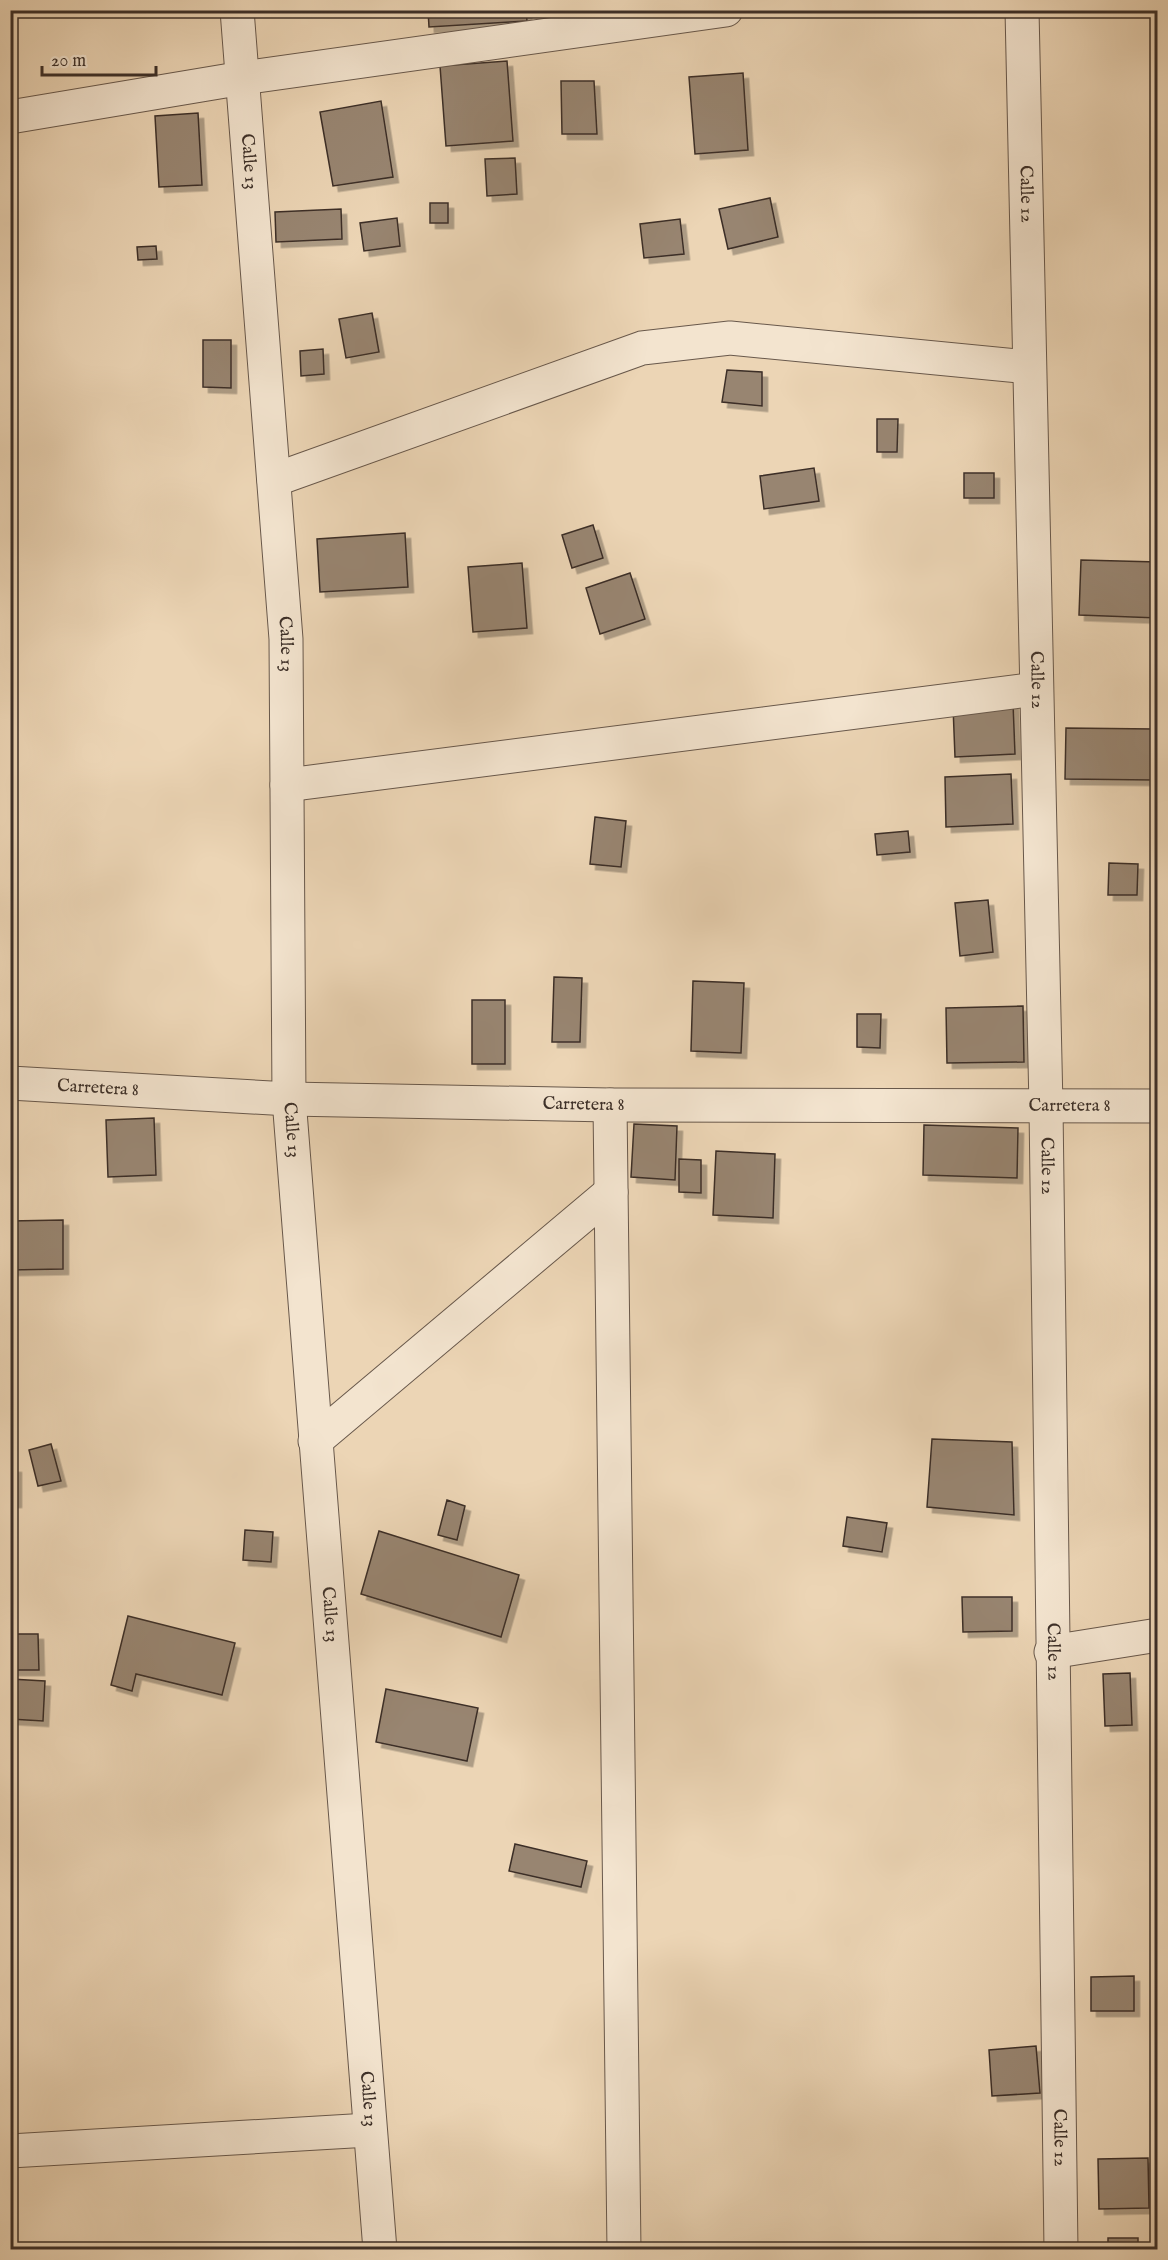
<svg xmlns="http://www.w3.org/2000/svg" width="1168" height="2260" viewBox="0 0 1168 2260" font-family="'IM FELL English',serif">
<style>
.building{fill:#988571;stroke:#3c2f28;stroke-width:1.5;filter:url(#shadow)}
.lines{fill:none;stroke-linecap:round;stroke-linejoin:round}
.minor-casing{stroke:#68584b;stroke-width:35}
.minor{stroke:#f3e4cf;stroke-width:33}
.labels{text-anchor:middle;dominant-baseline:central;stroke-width:4.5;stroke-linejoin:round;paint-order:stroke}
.street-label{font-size:18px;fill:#3c2f28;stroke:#f3e4cf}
</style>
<defs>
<filter id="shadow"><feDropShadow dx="5.5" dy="5.5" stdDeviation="0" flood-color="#0004"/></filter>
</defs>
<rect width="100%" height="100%" fill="#ecd5b5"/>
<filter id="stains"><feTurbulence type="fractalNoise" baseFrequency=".00333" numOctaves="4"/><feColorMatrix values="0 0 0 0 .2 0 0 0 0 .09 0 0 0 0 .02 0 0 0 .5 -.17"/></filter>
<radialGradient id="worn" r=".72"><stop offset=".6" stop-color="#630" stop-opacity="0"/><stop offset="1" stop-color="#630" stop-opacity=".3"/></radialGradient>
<path class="building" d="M428 10H526L527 21 429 27Z
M507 61 513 141 446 146 440 66Z
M743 73 748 150 695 154 689 77Z
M561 81H594L597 134H562Z
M381 101 393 177 333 186 320 112Z
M198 113 202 185 159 187 155 116Z
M515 158 517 194 487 196 485 159Z
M770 198 778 237 728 249 719 209Z
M430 203H448V223H430Z
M341 209 342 239 276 242 275 212Z
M397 218 400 246 364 251 360 223Z
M680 219 684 254 644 258 640 224Z
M156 246 157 259 138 260 137 247Z
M372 313 379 352 346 358 339 319Z
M203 340H231V388L203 387Z
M323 349 324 374 301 376 300 351Z
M727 370 762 372V406L722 402Z
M877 419H898L897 452H877Z
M814 468 819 501 764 509 760 476Z
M964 473H994V498H964Z
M593 525 603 558 572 568 562 535Z
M405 533 408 587 320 592 317 539Z
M1081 560 1158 562V618L1079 615Z
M522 563 527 628 473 632 468 567Z
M630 573 645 619 600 634 586 588Z
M1013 703 1015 754 955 757 953 706Z
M1066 728 1154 729 1153 780 1065 779Z
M1011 774 1013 824 946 827 945 777Z
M595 817 626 821 621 867 590 864Z
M908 831 910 852 877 855 875 834Z
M1109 863 1138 864 1137 895H1108Z
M988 900 993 952 960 956 955 903Z
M554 977 582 978 580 1042H552Z
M693 981 744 983 741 1053 691 1051Z
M472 1000H505V1064H472Z
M1023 1006 1024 1062 947 1063 946 1008Z
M857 1014H881L880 1048 857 1047Z
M154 1118 156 1175 108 1177 106 1120Z
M634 1124 677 1126 675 1180 631 1177Z
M924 1125 1018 1128 1017 1178 923 1175Z
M716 1151 775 1154 773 1218 713 1215Z
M679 1159 701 1160V1193L679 1192Z
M63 1220V1269L10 1270V1221Z
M932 1439 1012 1442 1014 1515 927 1507Z
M51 1444 61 1481 38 1486 29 1450Z
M10 1467H16V1502H10Z
M447 1500 465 1506 457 1540 438 1535Z
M847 1517 887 1523 882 1552 843 1546Z
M245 1530 273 1532 271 1562 243 1560Z
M379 1531 519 1575 501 1637 361 1594Z
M962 1597H1012V1631L963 1632Z
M128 1616 235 1643 222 1695 136 1674 132 1691 111 1685Z
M10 1634H38L39 1670H10Z
M1130 1673 1132 1725 1105 1726 1103 1674Z
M10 1679 45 1681 43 1721 10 1719Z
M386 1689 478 1708 467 1761 376 1742Z
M515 1844 587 1861 581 1887 509 1871Z
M1134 1976V2011H1091V1977Z
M1036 2046 1040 2093 992 2096 989 2050Z
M1148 2158 1149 2208 1099 2209 1098 2159Z
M1108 2238H1138V2250H1108Z"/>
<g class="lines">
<g class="minor-casing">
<g id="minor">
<path id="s1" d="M237 10 286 639 289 1099 380 2250"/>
<path id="s2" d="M1022 10 1046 1107 1061 2250"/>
<path d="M10 117 243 78 726 10"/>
<path d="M274 480 642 348 730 338 1028 367"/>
<path d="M287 785 1036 689"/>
<path id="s3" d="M10 1083 289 1099 610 1105 1158 1106"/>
<path d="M610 1105 624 2250"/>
<path d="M315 1441 611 1192"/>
<path d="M1051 1652 1158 1635"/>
<path d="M10 2151 369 2130"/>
</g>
</g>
<use href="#minor" class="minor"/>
</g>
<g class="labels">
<g class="street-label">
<text stroke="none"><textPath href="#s1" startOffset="152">Calle 13</textPath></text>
<text stroke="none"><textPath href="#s2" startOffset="184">Calle 12</textPath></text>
<text stroke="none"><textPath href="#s1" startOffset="636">Calle 13</textPath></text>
<text stroke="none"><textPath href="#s2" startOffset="670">Calle 12</textPath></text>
<text stroke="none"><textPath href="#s3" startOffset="88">Carretera 8</textPath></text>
<text stroke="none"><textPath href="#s3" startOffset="574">Carretera 8</textPath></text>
<text stroke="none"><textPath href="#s3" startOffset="1060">Carretera 8</textPath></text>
<text stroke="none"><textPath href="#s1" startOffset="1122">Calle 13</textPath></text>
<text stroke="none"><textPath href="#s2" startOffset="1156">Calle 12</textPath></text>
<text stroke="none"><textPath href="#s1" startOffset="1608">Calle 13</textPath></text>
<text stroke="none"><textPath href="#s2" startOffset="1642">Calle 12</textPath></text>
<text stroke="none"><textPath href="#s1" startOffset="2094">Calle 13</textPath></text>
<text stroke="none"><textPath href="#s2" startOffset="2128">Calle 12</textPath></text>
</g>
</g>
<rect width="1168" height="2260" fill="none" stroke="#ecd5b5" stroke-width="36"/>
<rect x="12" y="12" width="1144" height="2236" fill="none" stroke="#3c2f28" stroke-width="3"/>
<rect x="18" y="18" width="1132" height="2224" fill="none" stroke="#3c2f28" stroke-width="1.5"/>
<path d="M42 66v9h114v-9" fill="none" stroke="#3c2f28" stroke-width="3"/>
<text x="51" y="66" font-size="18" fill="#3c2f28" stroke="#f3e4cf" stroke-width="4.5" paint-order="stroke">20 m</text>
<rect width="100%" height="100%" filter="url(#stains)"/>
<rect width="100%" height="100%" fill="url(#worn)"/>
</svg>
